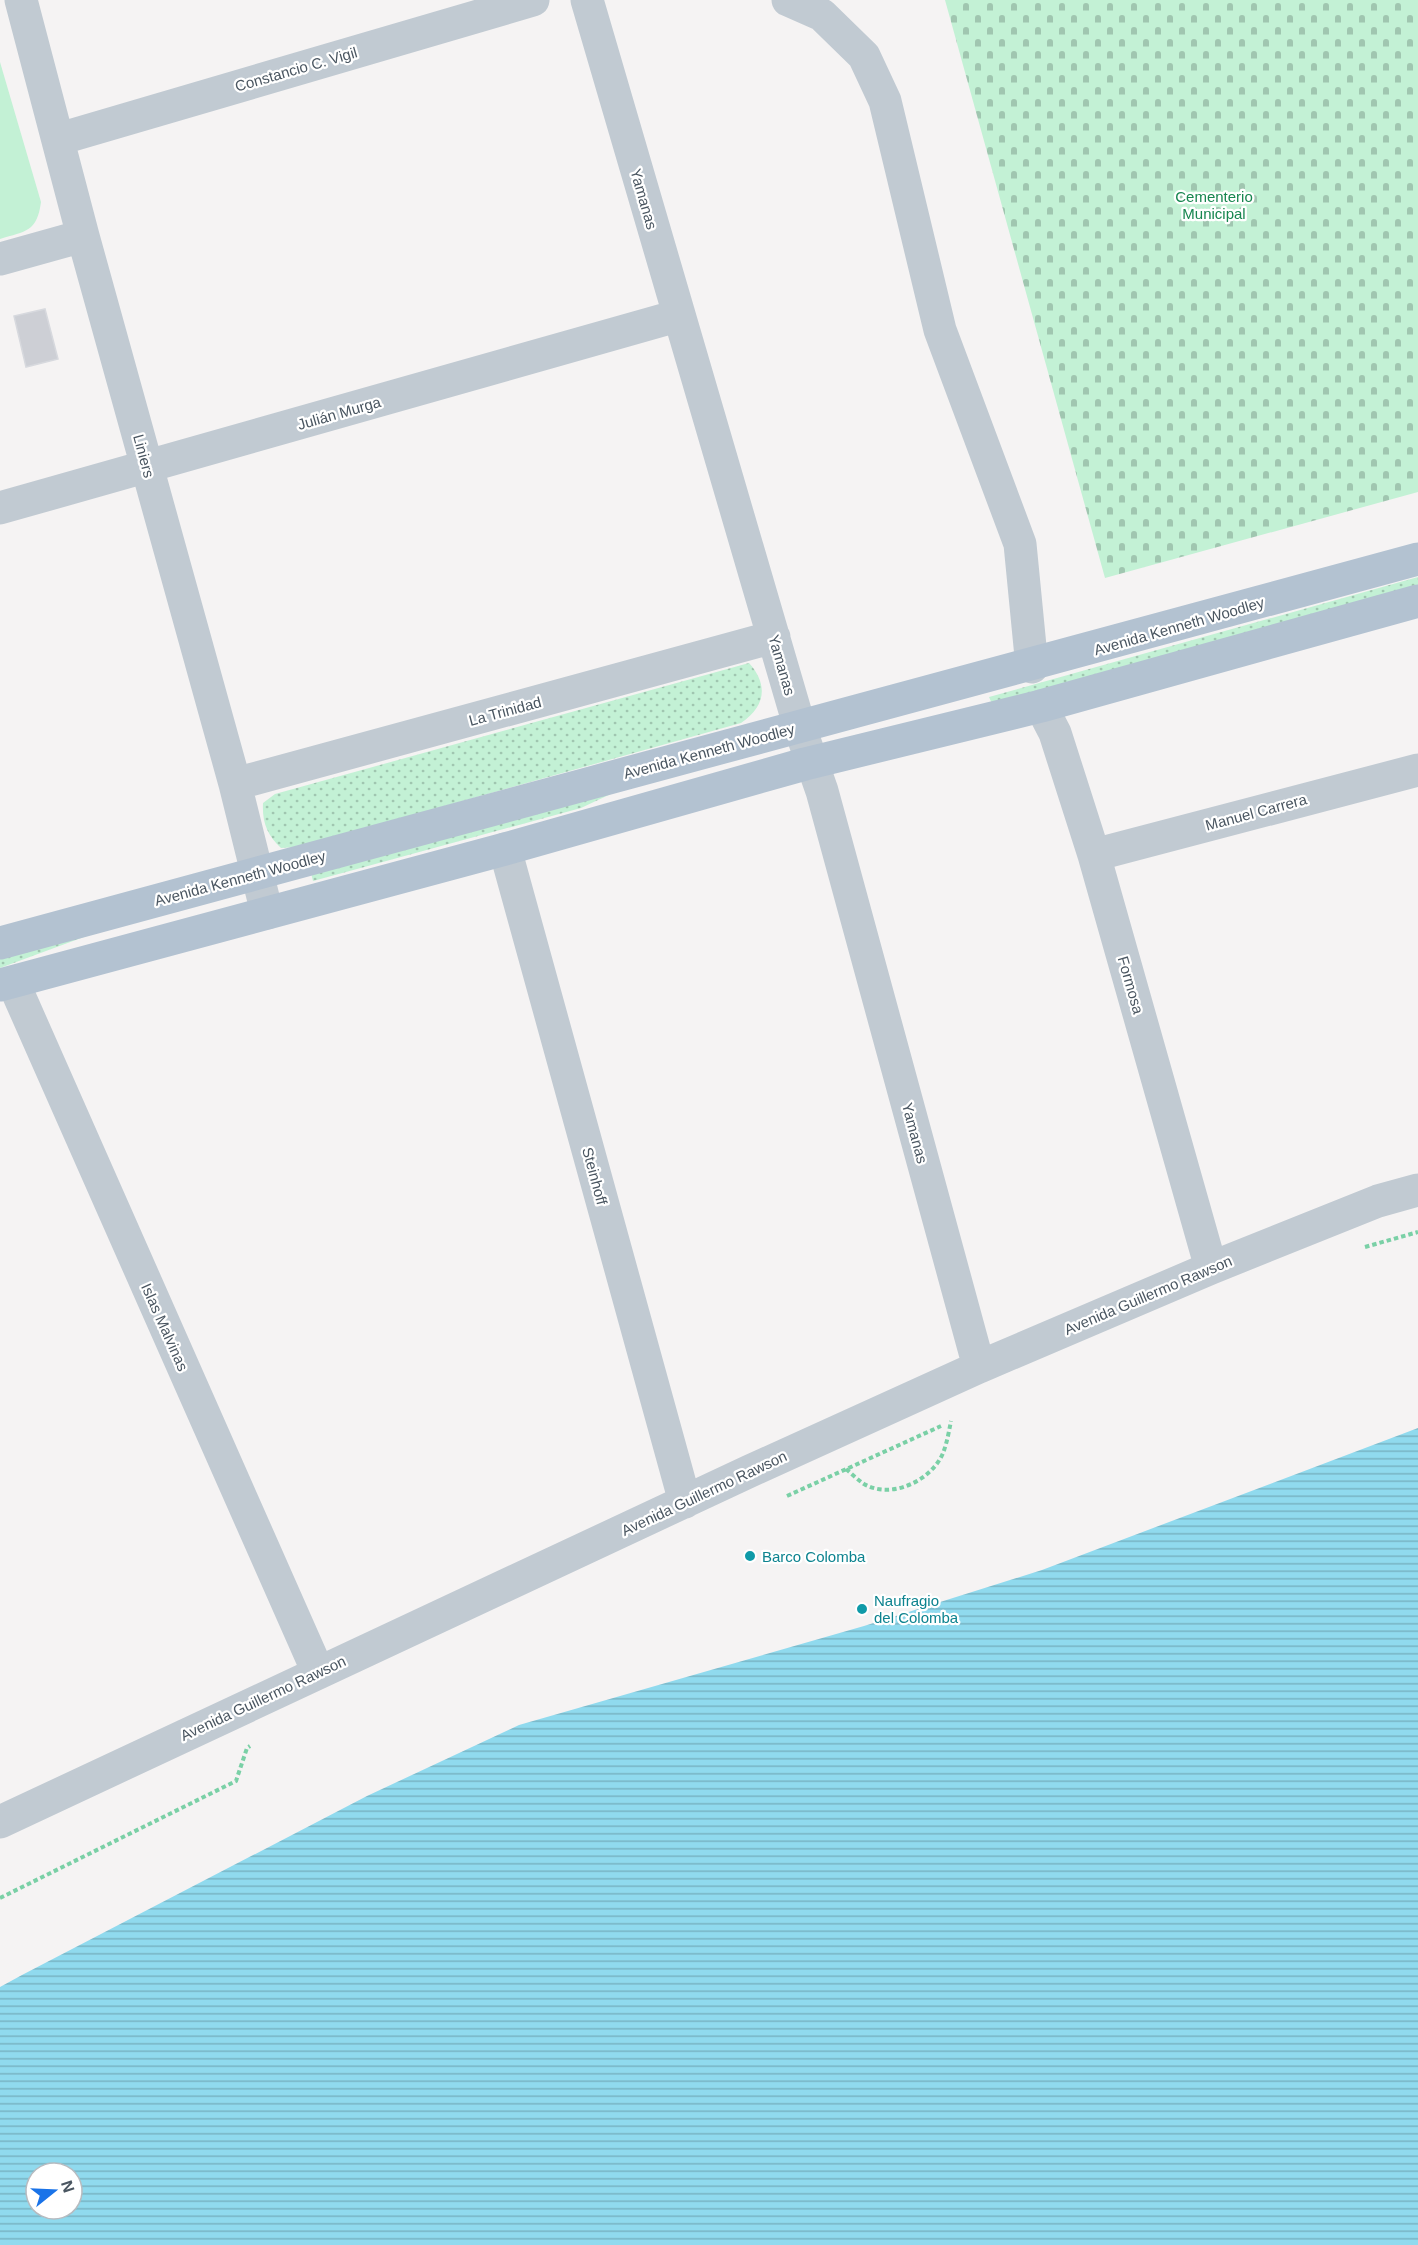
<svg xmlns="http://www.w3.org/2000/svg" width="1418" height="2245" viewBox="0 0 1418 2245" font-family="Arial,sans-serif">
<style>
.grass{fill:url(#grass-dots)}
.cemetery{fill:url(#cemetery-stones)}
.green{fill:#c3f1d5}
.water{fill:url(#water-rules);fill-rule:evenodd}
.building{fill:#cdcfd5;stroke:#d7d9de;stroke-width:1.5}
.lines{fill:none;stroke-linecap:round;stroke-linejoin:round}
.path{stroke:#7ad0a6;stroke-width:4;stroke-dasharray:4.5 3;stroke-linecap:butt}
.minor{stroke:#c1cad2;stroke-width:33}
.major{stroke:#b3c2d1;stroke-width:33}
.culture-dot{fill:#0f9aa8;stroke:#fff;stroke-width:2}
.labels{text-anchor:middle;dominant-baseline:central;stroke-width:4.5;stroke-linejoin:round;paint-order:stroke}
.street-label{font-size:15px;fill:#4a5661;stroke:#fff}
.park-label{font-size:15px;fill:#17864f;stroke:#fff}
.culture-label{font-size:15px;fill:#0d838f;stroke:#fff;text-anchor:start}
</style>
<defs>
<pattern id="grass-dots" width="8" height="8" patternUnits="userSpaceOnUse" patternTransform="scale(1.5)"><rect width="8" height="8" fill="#c3f1d5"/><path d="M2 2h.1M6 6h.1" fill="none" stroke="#a0c6b0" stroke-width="1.8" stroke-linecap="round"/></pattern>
<pattern id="cemetery-stones" width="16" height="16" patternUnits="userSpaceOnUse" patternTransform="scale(1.5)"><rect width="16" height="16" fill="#c3f1d5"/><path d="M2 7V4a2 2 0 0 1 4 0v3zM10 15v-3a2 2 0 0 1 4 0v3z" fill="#a0c6b0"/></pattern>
<pattern id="water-rules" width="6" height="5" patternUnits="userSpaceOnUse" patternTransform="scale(1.5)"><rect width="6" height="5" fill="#90daee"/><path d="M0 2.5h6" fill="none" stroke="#78b4c4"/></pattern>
</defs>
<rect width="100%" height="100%" fill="#f5f3f3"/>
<path class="grass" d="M1418 577V588L993 706 989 697Z
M749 663C769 685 765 707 741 723L298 847 281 848C267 835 262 822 263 803L275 794Z
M632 784 581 808 313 881 311 873Z
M92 934 0 968V959Z"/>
<path class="cemetery" d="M945 0H1418V492L1105 578Z"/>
<path class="green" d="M0 62 41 202C37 232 26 231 0 239Z"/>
<path class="water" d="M1418 1428V2245H0V1987L22 1975 367 1796 519 1725 864 1626 1042 1570ZM36 2173H72V2209H36Z"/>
<path class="building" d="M45 309 58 359 26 367 14 316Z"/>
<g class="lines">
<path class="path" d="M1365 1247 1418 1232
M846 1469C852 1474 858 1480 864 1484 892 1500 932 1480 943 1453 947 1443 949 1431 951 1421
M787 1496 941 1426
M0 1898 236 1781 247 1748 250 1746"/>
<path class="minor" d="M21 0 83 236 235 784 267 913
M587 0 800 728 822 791 979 1367
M788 0 822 15 864 56 885 101 940 330 1020 544 1032 667
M59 139 533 0
M0 259 83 236
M0 508 677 316
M1041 706 1055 733 1094 855 1211 1268
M235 784 774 637
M505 849 685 1502
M1094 855 1418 770
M13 982 318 1672
M0 1822 750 1471 979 1367 1211 1268 1378 1201 1418 1190"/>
<path class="major" d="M0 943C472 812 946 691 1418 559
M0 985 505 849 805 764 1041 706 1418 601"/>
</g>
<g class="culture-dot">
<circle cx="750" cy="1556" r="6"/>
<circle cx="862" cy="1609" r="6"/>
</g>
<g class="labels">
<g class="street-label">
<text transform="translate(296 69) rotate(-16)">Constancio C. Vigil</text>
<text transform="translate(644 199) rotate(74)">Yamanas</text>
<text transform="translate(339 413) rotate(-16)">Julián Murga</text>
<text transform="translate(144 456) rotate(75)">Liniers</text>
<text transform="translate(1179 626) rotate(-16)">Avenida Kenneth Woodley</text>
<text transform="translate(782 665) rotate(74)">Yamanas</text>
<text transform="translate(505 711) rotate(-15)">La Trinidad</text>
<text transform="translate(709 751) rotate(-15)">Avenida Kenneth Woodley</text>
<text transform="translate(1256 812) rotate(-15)">Manuel Carrera</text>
<text transform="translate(240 878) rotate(-15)">Avenida Kenneth Woodley</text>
<text transform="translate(1131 985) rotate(74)">Formosa</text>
<text transform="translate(915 1133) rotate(75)">Yamanas</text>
<text transform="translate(595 1176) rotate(75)">Steinhoff</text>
<text transform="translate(1148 1295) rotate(-23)">Avenida Guillermo Rawson</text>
<text transform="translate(165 1327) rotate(66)">Islas Malvinas</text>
<text transform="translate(704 1493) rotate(-25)">Avenida Guillermo Rawson</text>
<text transform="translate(263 1698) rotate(-25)">Avenida Guillermo Rawson</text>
</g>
<g class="park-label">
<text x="1214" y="196">Cementerio<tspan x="1214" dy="17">Municipal</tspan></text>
</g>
<g class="culture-label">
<text x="762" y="1556">Barco Colomba</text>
<text x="874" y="1600">Naufragio<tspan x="874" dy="17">del Colomba</tspan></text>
</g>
</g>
<g transform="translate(54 2191) rotate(72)"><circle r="28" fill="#ffffff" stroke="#b7bbc0" stroke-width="1.5"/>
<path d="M0-4.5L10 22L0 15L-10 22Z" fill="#1a73e8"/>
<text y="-9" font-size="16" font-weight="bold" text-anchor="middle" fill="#4a5661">N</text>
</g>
</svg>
